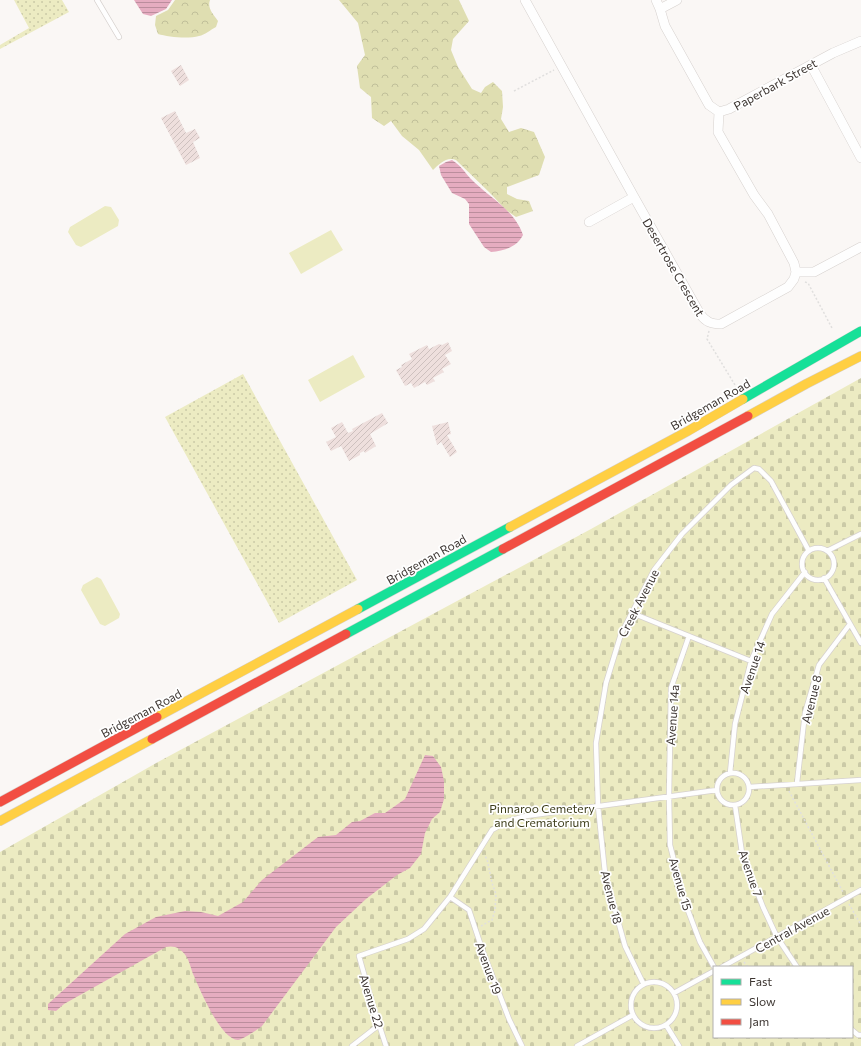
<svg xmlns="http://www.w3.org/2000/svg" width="861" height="1046" viewBox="0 0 861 1046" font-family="Commissioner,sans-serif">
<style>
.green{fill:url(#green-dots)}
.forest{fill:url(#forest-crowns)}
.cemetery{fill:url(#cemetery-stones);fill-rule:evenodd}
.pitch{fill:#ecebc2}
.water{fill:url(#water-rules)}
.building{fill:url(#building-hatch)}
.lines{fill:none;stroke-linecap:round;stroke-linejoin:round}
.lane-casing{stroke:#d6d1ce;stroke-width:6}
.street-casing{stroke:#d6d1ce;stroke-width:10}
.fast-casing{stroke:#d6d1ce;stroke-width:10}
.slow-casing{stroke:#d6d1ce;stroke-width:10}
.jam-casing{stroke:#d6d1ce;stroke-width:10}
.path{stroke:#e0dfde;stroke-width:1.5;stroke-dasharray:2 2;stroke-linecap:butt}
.lane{stroke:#fefefe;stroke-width:4.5}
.street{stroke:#fefefe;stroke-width:9}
.fast{stroke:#16e098;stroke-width:9}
.slow{stroke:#ffcf43;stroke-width:9}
.jam{stroke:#f24e42;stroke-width:9}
.labels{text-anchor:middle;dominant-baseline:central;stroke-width:3.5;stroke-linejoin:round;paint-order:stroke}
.street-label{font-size:12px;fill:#3d3632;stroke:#fff}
.park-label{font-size:12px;fill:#3d3d1a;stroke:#fff}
</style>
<defs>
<pattern id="green-dots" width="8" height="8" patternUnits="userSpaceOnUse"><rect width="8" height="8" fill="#ecebc2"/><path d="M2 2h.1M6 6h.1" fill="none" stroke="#cbcaa7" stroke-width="1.8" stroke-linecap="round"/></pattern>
<pattern id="forest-crowns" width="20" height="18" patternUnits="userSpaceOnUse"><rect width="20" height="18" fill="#dfdeb1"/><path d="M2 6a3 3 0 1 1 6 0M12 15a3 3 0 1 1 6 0" fill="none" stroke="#c0bf99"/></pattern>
<pattern id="cemetery-stones" width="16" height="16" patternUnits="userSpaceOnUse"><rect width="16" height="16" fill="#ecebc2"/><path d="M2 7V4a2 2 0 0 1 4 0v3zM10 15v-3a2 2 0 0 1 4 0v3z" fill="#cbcaa7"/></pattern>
<pattern id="water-rules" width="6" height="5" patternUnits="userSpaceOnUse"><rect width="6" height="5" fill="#e5acc0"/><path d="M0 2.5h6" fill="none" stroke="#bb8d9d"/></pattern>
<pattern id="building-hatch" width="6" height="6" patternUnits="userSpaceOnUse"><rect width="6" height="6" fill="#eedfdd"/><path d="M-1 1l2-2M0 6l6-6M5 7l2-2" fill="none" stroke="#cdc0be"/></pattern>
</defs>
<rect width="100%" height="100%" fill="#faf7f5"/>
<path class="green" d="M14 0H62L69 12 0 49V45L29 28Z
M243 374 357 580 279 623 165 417Z"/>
<path class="forest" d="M175 0H210C207 8 213 14 218 21L216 27C210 30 205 35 199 36 188 39 168 37 158 34L155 25 156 16 168 10Z
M339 0H459L469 21 453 39 451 50 458 67 472 89 481 93 485 87 493 82 502 91 503 107 501 119 509 132 521 128 534 132 545 157 539 175 507 187V194L517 199 529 201 533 211 516 217 506 210 491 194 456 160C447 156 439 164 433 170L419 150 402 136 391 121 384 126 372 118 371 97 360 88 357 66 365 55 358 23Z"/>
<path class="cemetery" d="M861 378V1046H0V852L158 762 591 529ZM714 967H852V1037H714Z"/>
<path class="pitch" d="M105 206 111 207 119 220 118 226 81 247 76 245 68 232 70 227Z
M331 230 343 250 301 274 289 253Z
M353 355 365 377 320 402 308 380Z
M97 577 101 579 120 614 119 618 105 626 100 624 81 590 83 585Z"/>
<path class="water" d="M134 0H172L166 9 151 16 143 14Z
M452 160C460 165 464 171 470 178 487 196 515 210 523 235 517 247 504 251 491 252L484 247 469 224V204L465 199 452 193 441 175 439 166 446 162Z
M425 755 433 756 441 767 444 781V799L440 812 432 819 425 833 421 854 410 868 397 875 366 899 336 927 262 1026C257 1030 242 1040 238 1040 221 1040 200 990 194 976 191 970 190 962 186 956 181 948 174 945 166 947L64 1004 56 1011 48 1010V1004L125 934 156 917 185 911 201 912 218 916 243 902 262 880 318 837 336 835 352 822 360 821 375 813H385L405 799Z"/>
<path class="building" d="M181 65 189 80 180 86 171 71Z
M175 111 186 133 195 129 200 138 193 142 200 158 186 165 161 118Z
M448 342 452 351 445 355 451 364 442 369 444 372 433 378 435 381 427 385 425 382 414 388 411 383 405 386 396 370 402 367 401 365 412 359 409 354 427 345 429 349 439 344 442 345Z
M382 413 388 423 370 434 376 446 365 453 364 451 360 453V455L349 461 341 446 331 451 326 442 336 437 331 428 342 422 348 433 353 431 352 429Z
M448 422 451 434 447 435 457 452 450 457 441 442 437 445 432 426Z"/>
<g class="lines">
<g class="lane-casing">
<path id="lane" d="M97 0 119 37
M802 564a16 16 0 1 1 32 0a16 16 0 1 1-32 0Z
M827 551 861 534
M824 578 861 643
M632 613 751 661
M689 636 671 688 669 796 670 845 684 900 700 942 714 967
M730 773 735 724 751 661 772 614 805 572
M717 789a16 16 0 1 1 32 0a16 16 0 1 1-32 0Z
M797 783 805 713 819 665 850 624
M749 787 861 780
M735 805 742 853 763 907 777 937 797 967
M450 897 469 910 482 949 509 1019 522 1046
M722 967 861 890
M631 1005a23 23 0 1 1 46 0a23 23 0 1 1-46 0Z
M643 983 625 946 605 873 598 806 596 743 606 683 621 634 654 570 682 534 731 485 754 468 759 469 771 481 809 551
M674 993 714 971
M666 1025 679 1046
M852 1030 858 1035H861
M352 1046 379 1025
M386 1046 373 1006 359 956 408 939 424 929 450 897 492 830 508 821 526 816 717 790
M577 1046 633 1015"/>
</g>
<g class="street-casing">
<path id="street" d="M525 0 634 197 700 314C706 322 711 324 721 324L788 287 794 279 796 272 794 263 768 214 754 195 718 132 719 112
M656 0 660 9 665 26 709 105 719 112 729 109 833 53 861 41
M660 9 677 0
M811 65 861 158
M589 222 634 197
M796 272H814L861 247"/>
</g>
<g class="fast-casing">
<path id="fast" d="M743 399 861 331
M358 609 510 527
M346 634 503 549"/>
</g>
<g class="slow-casing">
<path id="slow" d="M748 416 806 384 861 356
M510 527 688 431 743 399
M157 717 358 609
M0 821 152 739"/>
</g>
<g class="jam-casing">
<path id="jam" d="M503 549 748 416
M152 739 346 634
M0 802 157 717"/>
</g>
<path class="path" d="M514 91 554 70
M805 282 808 283 832 328
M709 331 707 339 735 385
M789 791 843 892
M849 904 861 925
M481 926 492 920 495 910 496 894 492 883 487 859 484 855
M744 962 748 967"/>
<use href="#lane" class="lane"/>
<use href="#street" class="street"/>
<use href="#fast" class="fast"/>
<use href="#slow" class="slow"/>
<use href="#jam" class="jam"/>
</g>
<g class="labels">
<g class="street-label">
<text transform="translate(775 84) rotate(-29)">Paperbark Street</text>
<text transform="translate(674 267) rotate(60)">Desertrose Crescent</text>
<text transform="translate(710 404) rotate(-30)">Bridgeman Road</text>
<text transform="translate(426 559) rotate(-29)">Bridgeman Road</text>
<text transform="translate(638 603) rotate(-63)">Creek Avenue</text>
<text transform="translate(752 667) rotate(-71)">Avenue 14</text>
<text transform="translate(811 699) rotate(-76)">Avenue 8</text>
<text transform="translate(141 713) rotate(-28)">Bridgeman Road</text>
<text transform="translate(672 715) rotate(-86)">Avenue 14a</text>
<text transform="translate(751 873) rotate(71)">Avenue 7</text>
<text transform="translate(681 884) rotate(74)">Avenue 15</text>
<text transform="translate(612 897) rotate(76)">Avenue 18</text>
<text transform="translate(792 929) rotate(-29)">Central Avenue</text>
<text transform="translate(489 968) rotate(70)">Avenue 19</text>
<text transform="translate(372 1001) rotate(73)">Avenue 22</text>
</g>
<g class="park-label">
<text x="542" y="808">Pinnaroo Cemetery<tspan x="542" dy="14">and Crematorium</tspan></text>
</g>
</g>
<rect x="713" y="966" width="140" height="72" fill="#ffffff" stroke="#b1afad"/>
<rect x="721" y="979" width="20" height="6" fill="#16e098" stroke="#b1afad"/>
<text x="749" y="986" font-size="12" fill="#3d3632">Fast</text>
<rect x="721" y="999" width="20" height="6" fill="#ffcf43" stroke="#b1afad"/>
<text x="749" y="1006" font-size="12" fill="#3d3632">Slow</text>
<rect x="721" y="1019" width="20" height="6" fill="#f24e42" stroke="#b1afad"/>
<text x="749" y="1026" font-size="12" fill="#3d3632">Jam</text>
</svg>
